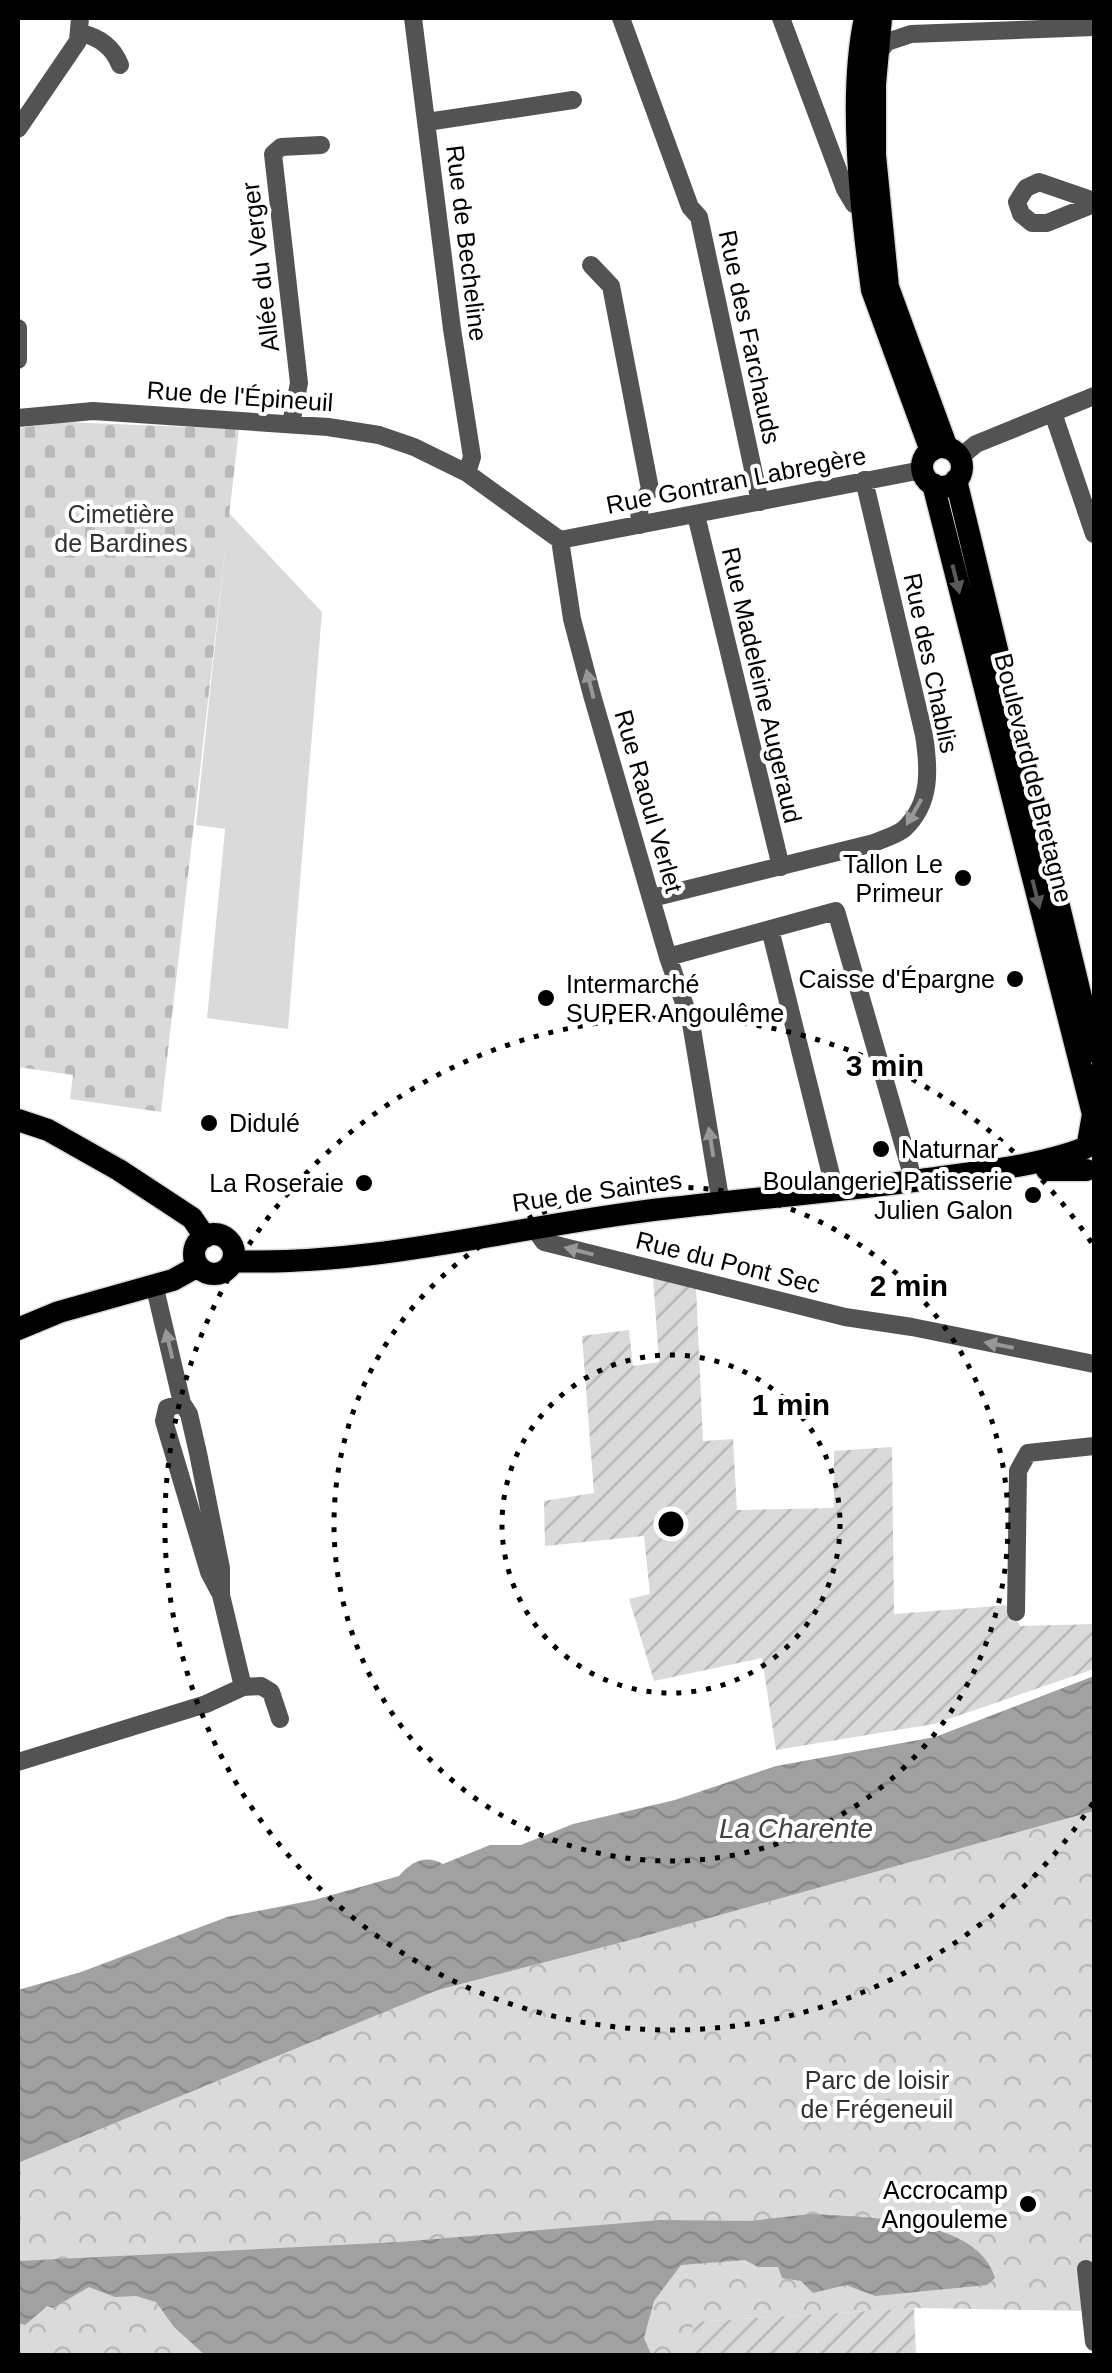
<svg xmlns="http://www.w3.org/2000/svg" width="1112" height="2373" viewBox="0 0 1112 2373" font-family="Arial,sans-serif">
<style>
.grass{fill:#dadada}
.cemetery{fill:url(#cemetery-stones)}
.park{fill:url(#park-crowns)}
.garden{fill:url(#garden-furrows)}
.water{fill:url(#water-waves)}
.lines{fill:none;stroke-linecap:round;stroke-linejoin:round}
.major-casing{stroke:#dbdbdb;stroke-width:25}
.minor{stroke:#535353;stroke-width:18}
.major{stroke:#000;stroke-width:22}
.oneway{fill:#595959}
.oneway2{fill:#989898}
.ring{fill:none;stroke:#000;stroke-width:5;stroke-dasharray:5 10}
.poi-dot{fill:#000;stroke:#fff;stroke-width:4}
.labels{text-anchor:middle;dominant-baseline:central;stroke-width:8;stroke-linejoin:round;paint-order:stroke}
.street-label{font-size:25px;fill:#000;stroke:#fff}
.park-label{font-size:25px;fill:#313131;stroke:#fff}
.poi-label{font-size:25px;fill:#000;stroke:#fff;text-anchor:end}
.water-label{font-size:28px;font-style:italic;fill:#424242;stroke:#fff}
.centre{fill:#000;stroke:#fff;stroke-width:5}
.ring-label{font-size:30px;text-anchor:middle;font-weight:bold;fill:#000;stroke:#fff;stroke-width:8;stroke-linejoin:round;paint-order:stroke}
</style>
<defs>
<pattern id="cemetery-stones" width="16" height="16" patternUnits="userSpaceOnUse" patternTransform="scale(2.5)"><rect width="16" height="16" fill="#dadada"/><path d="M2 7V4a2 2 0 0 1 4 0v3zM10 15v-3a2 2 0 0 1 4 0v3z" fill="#b9b9b9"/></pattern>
<pattern id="park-crowns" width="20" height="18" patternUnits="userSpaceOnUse" patternTransform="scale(2.5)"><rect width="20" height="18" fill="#dadada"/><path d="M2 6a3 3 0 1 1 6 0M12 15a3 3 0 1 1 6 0" fill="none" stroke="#b9b9b9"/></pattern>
<pattern id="garden-furrows" width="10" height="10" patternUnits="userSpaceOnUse" patternTransform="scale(2.5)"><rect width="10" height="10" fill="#dadada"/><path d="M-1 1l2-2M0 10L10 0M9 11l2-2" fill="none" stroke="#b9b9b9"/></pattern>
<pattern id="water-waves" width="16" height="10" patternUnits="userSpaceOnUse" patternTransform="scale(2.5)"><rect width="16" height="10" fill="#a1a1a1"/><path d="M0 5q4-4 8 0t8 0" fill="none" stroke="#898989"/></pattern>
</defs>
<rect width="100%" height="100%" fill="#fff"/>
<path class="grass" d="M229 513 322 612 288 1029 207 1018 225 829 196 825Z"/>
<path class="cemetery" d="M64 422 239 429 161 1112 70 1099 73 1075 18 1067V428Z"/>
<path class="park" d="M1094 1811V2311L914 2308 693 2322 694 2356 18 2355V2163L438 1990 627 1941Z"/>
<path class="garden" d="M653 1277 696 1287 703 1441 733 1439 737 1510 834 1508V1451L892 1447 894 1614 1011 1605 1020 1626 1094 1624V1669L934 1724 776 1750 762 1658 654 1681 629 1599 650 1594 644 1536 545 1546 544 1501 594 1493 582 1336 629 1330 633 1366 659 1362Z
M914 2308 916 2355H694L692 2322Z"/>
<path class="water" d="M1094 1676V1811L627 1941 438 1990 18 2163V1990L81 1972 227 1917 314 1900 399 1876C411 1862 425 1854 443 1864L490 1845H521L573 1824 675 1800 776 1766 935 1737Z
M811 2214C863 2217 979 2218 995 2278L987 2285 875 2296 846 2285 813 2293 801 2281 782 2278 778 2267H758L745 2260 681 2265 654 2301 644 2338 652 2356 205 2355 174 2327 156 2302 136 2296 115 2297 89 2287 53 2308 47 2306 25 2325 18 2323V2261L399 2242 660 2220 750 2221Z"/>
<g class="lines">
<g class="major-casing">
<path id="major" d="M865 18C848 97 861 209 872 290L931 451
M881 18 875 84V155L888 287 947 448
M922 467a20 20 0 1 1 40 0a20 20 0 1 1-40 0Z
M956 480 1094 1051
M933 484 1093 1114 1088 1143
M18 1120 48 1130 119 1170 192 1218 205 1237
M1047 1170H1086
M194 1254a20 20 0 1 1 40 0a20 20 0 1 1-40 0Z
M233 1261C376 1267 528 1223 671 1208 757 1198 843 1191 928 1179 980 1171 1036 1167 1085 1148
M18 1329 59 1312 173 1280 198 1266"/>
</g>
<path class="minor" d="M413 18 452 329 472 457 467 473
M621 18 690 207 699 217 760 502
M781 18 845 189 854 204 861 207
M81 33C99 37 113 47 120 65
M877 54 887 42 911 34 1094 27
M427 122 573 100
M18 129 78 41 80 18
M1094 201 1039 182 1026 188 1017 202 1021 214 1032 223H1047L1094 204
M591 265 611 286 650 489 639 508 640 525
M18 328V360
M1053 413 1094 534
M18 418 93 411 328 427 379 435 414 447 467 473 560 540 572 619 592 695 668 957 691 1023 721 1204
M291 424 299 383 273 154 281 147 321 145
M959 458 976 444 1094 396
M696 515 781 867
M560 540 922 470
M652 898 874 843C883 839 897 835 904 829 932 803 929 768 924 735L864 480
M770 929 835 1191
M668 957 836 911 910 1168 911 1182
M534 1228 544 1242 845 1317 912 1327 1094 1364
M154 1284 182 1403 189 1414 198 1453 221 1568V1595L243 1687 261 1686 271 1692 280 1719
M182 1403 167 1408 164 1421 209 1572 219 1591
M1016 1612 1018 1471 1028 1453 1094 1446
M18 1762 206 1704 243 1687
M1086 2269 1094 2342"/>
<use href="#major" class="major"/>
</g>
<defs><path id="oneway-solid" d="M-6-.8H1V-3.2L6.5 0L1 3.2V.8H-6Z" transform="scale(2.5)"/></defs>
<g class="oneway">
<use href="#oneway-solid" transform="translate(956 579) rotate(76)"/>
<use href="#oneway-solid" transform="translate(1036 894) rotate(76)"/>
</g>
<g class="oneway2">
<use href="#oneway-solid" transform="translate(590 684) rotate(-104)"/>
<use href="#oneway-solid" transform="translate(914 812) rotate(120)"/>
<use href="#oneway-solid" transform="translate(711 1142) rotate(-99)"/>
<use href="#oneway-solid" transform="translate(579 1251) rotate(-166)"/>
<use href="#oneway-solid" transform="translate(169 1344) rotate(-103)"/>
<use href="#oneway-solid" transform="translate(999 1345) rotate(-169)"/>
</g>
<g class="ring">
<circle cx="671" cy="1524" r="169"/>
<circle cx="671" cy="1524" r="337"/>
<path d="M1093 1803A506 506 0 1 1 1093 1245"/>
</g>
<g class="poi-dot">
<circle cx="963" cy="878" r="10"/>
<circle cx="1015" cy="979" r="10"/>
<circle cx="546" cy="998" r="10"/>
<circle cx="209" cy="1123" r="10"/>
<circle cx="881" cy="1149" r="10"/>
<circle cx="364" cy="1183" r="10"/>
<circle cx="1033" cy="1195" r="10"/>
<circle cx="1028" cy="2204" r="10"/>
</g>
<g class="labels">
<g class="street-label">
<text transform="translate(467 243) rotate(83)">Rue de Becheline</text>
<text transform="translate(260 267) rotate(-97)">Allée du Verger</text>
<text transform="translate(750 337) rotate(78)">Rue des Farchauds</text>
<text transform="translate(240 396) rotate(4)">Rue de l'Épineuil</text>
<text transform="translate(736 480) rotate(-11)">Rue Gontran Labregère</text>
<text transform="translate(931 663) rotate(78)">Rue des Chablis</text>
<text transform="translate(762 685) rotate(77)">Rue Madeleine Augeraud</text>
<text transform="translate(1034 778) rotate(76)">Boulevard de Bretagne</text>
<text transform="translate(649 801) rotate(74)">Rue Raoul Verlet</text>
<text transform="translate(597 1191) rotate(-8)">Rue de Saintes</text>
<text transform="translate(728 1262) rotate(14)">Rue du Pont Sec</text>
</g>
<g class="park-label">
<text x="121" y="514">Cimetière<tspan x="121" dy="29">de Bardines</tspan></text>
<text x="877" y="2080">Parc de loisir<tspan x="877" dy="29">de Frégeneuil</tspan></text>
</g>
<g class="poi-label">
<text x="943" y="864">Tallon Le<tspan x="943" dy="29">Primeur</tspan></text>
<text x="995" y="979">Caisse d'Épargne</text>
<text x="566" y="984" text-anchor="start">Intermarché<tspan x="566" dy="29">SUPER Angoulême</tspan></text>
<text x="229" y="1123" text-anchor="start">Didulé</text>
<text x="901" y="1149" text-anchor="start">Naturnar</text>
<text x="1013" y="1181">Boulangerie Patisserie<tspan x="1013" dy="29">Julien Galon</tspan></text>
<text x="344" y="1183">La Roseraie</text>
<text x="1008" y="2190">Accrocamp<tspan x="1008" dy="29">Angouleme</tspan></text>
</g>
<g class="water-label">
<text x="796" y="1828">La Charente</text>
</g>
</g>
<circle cx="671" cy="1524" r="15" class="centre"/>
<g class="ring-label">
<text x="885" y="1076">3 min</text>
<text x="909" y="1296">2 min</text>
<text x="791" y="1415">1 min</text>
</g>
<rect width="1112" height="2373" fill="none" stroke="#000000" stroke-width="40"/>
</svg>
